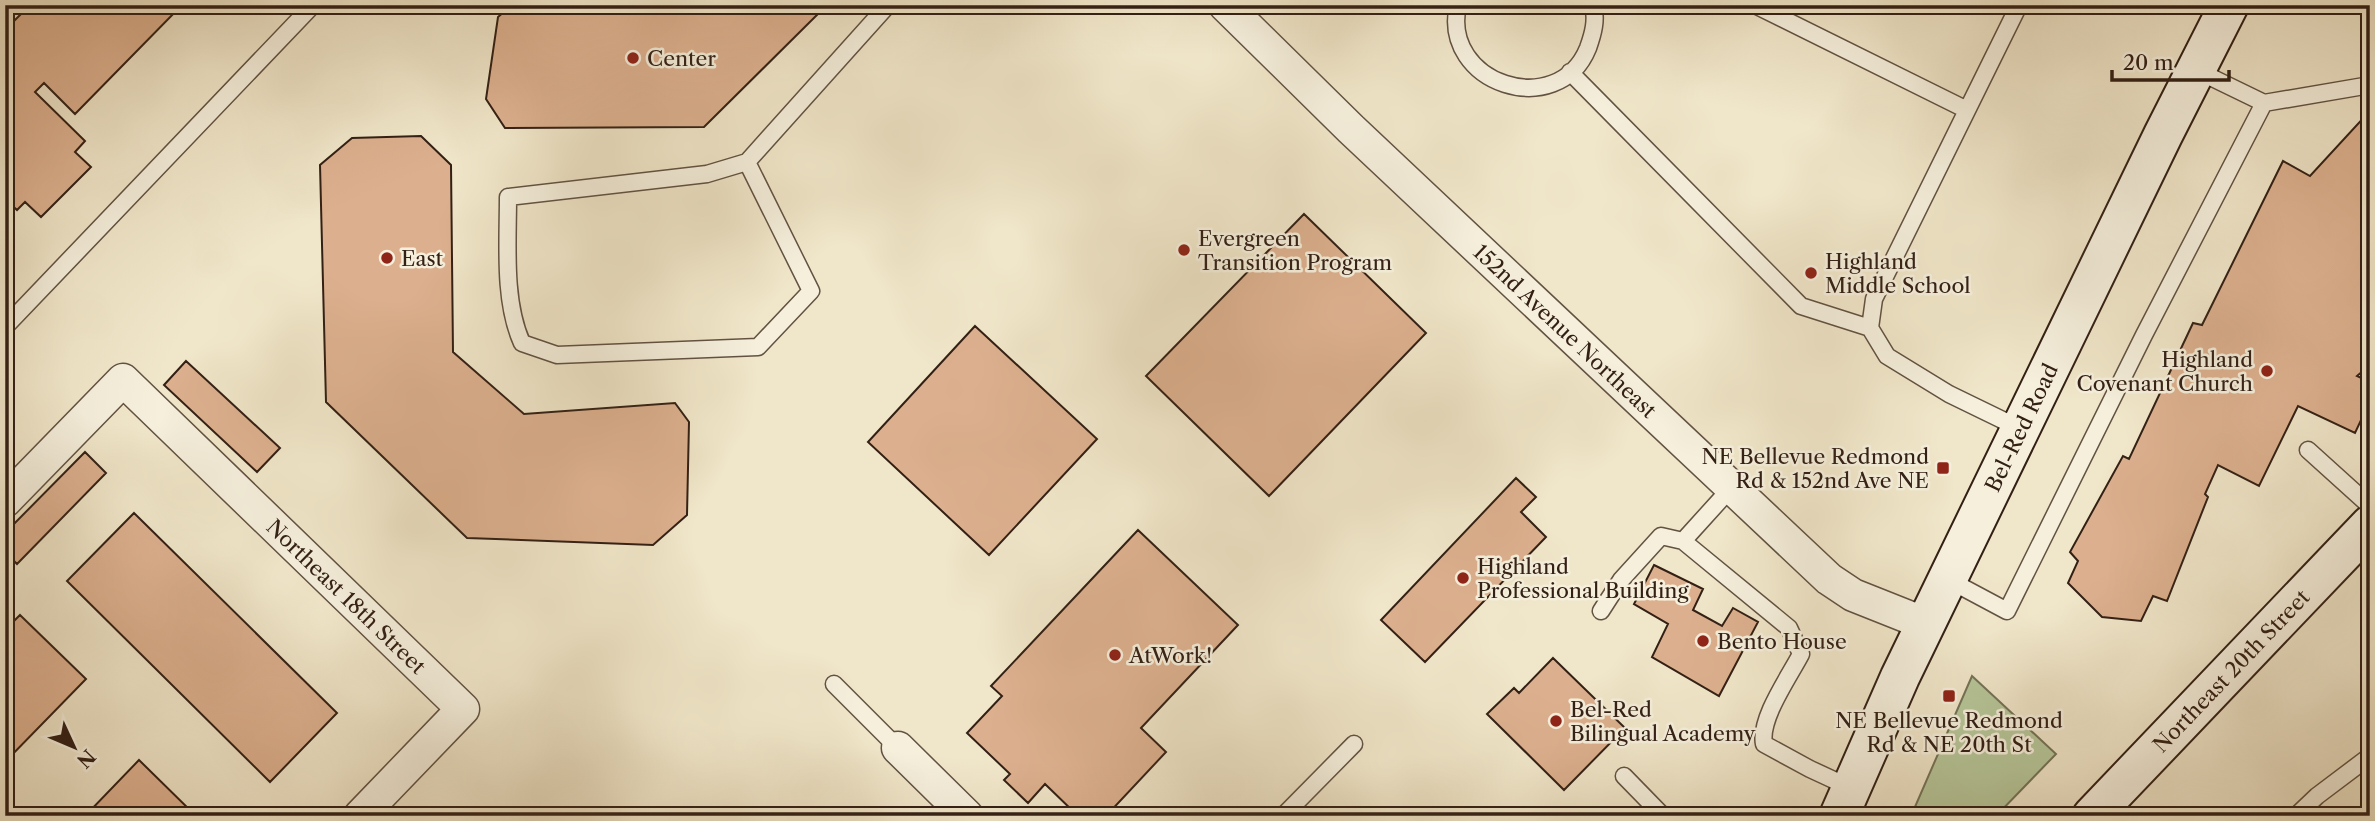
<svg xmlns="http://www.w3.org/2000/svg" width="2375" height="821" viewBox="0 0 2375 821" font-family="'Libre Caslon Text',serif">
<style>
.green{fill:#b6c699;stroke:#747357;stroke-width:2}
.building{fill:#dcb08e;stroke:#332015;stroke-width:2}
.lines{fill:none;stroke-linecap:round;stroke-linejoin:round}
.service-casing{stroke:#625242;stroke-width:19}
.minor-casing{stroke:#625242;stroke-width:35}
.secondary-casing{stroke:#332015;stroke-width:42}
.service{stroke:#f5efdc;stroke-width:16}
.minor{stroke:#f5efdc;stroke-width:32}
.secondary{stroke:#f5efdc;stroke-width:38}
.poi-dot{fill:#8f2418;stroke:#f5efdc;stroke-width:2.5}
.labels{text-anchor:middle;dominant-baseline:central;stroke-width:5;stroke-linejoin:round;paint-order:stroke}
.poi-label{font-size:21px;fill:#332015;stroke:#f5efdc;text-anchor:start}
.street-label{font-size:21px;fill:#332015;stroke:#f5efdc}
</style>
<rect width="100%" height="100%" fill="#f0e6c9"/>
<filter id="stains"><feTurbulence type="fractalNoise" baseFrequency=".00286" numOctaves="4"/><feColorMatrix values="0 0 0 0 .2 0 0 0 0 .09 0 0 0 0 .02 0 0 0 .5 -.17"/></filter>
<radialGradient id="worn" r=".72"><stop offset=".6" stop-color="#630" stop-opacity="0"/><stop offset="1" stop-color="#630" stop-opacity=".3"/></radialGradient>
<path class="green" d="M1972 676 2056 754 1996 816H1911Z"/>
<path class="building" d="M30 5H182L75 114 44 83 35 92 85 141 75 152 91 167 41 217 25 202 17 210 5 199V59L13 51 5 43V30Z
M512 5H827L704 127 505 128 486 99 498 17Z
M2367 114 2370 116V365L2357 376 2370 382V401L2355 433 2298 406 2259 486 2218 465 2205 494 2208 497 2167 601 2153 596 2141 621 2102 617 2068 583 2078 561 2070 552 2123 456 2129 459 2193 323 2202 325 2283 161 2310 176Z
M421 136 451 165 453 352 524 414 675 403 689 422 687 515 653 545 467 538 326 402 320 165 352 138Z
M1304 214 1426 333 1269 496 1146 376Z
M975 326 1097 439 989 555 868 442Z
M186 361 280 448 257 472 164 385Z
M85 452 106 473 17 564 5 552V533Z
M1516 478 1536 497 1521 512 1546 537 1425 662 1381 620Z
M134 513 337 713 270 782 67 581Z
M1138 530 1238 625 1141 728 1166 752 1106 816H1078L1045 784 1028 803 1004 780 1010 774 967 733 1002 696 991 686Z
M1654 565 1703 589 1693 610 1722 626 1733 608 1758 622 1719 696 1652 657 1668 624 1634 604Z
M20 615 86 679 5 762V630Z
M1553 658 1625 728 1564 790 1487 714 1514 688 1519 693Z
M139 760 196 816H85Z"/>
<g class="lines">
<g class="service-casing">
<path id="service" d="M1458 5C1440 84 1558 122 1588 48 1593 34 1597 20 1593 5
M1755 5 1967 110
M2019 5 1874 299 1870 328 1887 356 1949 394 2021 429
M2196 70 2264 103 2370 85
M1570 72 1801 306 1870 328
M747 162 811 291 758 347 557 355 522 343C503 301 508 243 508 197L707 174 747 162 888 5
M5 327 313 5
M2308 450 2370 506
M1683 541 1731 488
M1947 579 2007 611 2144 335 2264 103
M1601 611 1621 580 1661 536 1683 541 1789 628 1801 654C1789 677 1759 719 1764 744L1810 769 1851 788
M834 684 898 748
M1624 776 1663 816
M1283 816 1354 744
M2296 816 2317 796 2370 756"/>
</g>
<g class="minor-casing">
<g id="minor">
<path id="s1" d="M1225 5 1351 129 1829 579 1853 595 1926 624"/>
<path id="s2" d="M5 501 123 380 463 709 360 816"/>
<path d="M898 748 967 816"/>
</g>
</g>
<g class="secondary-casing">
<g id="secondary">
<path id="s3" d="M1839 816 1900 677 2163 135 2229 5"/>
<path id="s4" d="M2092 816 2370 525"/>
</g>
</g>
<use href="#service" class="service"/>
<use href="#minor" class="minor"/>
<use href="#secondary" class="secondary"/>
</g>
<g class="poi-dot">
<circle cx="633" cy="58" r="7"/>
<circle cx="1184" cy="250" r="7"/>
<circle cx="387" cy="258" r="7"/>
<circle cx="1811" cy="273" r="7"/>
<circle cx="2267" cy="371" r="7"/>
<rect x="1936" y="461" width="14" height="14" rx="3.5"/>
<circle cx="1463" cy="578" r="7"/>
<circle cx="1703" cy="641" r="7"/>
<circle cx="1115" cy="655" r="7"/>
<rect x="1942" y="689" width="14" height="14" rx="3.5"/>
<circle cx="1556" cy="721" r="7"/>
</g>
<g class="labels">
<g class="poi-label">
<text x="647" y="58">Center</text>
<text x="1198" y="238">Evergreen<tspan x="1198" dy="24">Transition Program</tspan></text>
<text x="401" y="258">East</text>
<text x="1825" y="261">Highland<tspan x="1825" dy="24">Middle School</tspan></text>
<text x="2253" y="359" text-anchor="end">Highland<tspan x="2253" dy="24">Covenant Church</tspan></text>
<text x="1929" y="456" text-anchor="end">NE Bellevue Redmond<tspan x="1929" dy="24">Rd &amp; 152nd Ave NE</tspan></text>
<text x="1477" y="566">Highland<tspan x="1477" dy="24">Professional Building</tspan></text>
<text x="1717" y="641">Bento House</text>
<text x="1129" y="655">AtWork!</text>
<text x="1570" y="709">Bel-Red<tspan x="1570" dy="24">Bilingual Academy</tspan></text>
<text x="1949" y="720" text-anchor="middle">NE Bellevue Redmond<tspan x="1949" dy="24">Rd &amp; NE 20th St</tspan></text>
</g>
<g class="street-label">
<text stroke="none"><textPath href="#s1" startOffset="471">152nd Avenue Northeast</textPath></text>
<text stroke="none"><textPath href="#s3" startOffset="429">Bel-Red Road</textPath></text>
<text stroke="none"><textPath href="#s2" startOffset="480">Northeast 18th Street</textPath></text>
<text stroke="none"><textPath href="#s4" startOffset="201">Northeast 20th Street</textPath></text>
</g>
</g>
<rect width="2375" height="821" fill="none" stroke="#f0e6c9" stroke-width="28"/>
<rect x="7" y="7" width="2361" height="807" fill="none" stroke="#332015" stroke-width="3.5"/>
<rect x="14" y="14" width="2347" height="793" fill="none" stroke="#332015" stroke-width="2"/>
<g transform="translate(74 747) rotate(134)" stroke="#f5efdc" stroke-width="5" paint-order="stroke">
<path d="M0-5L12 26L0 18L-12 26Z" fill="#332015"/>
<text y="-10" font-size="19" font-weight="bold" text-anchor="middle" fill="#332015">N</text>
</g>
<path d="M2112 70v10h117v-10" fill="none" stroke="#332015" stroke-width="3.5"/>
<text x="2123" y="70" font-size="21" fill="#332015" stroke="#f5efdc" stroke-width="5" paint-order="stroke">20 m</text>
<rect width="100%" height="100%" filter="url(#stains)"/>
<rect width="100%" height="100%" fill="url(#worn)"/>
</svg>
